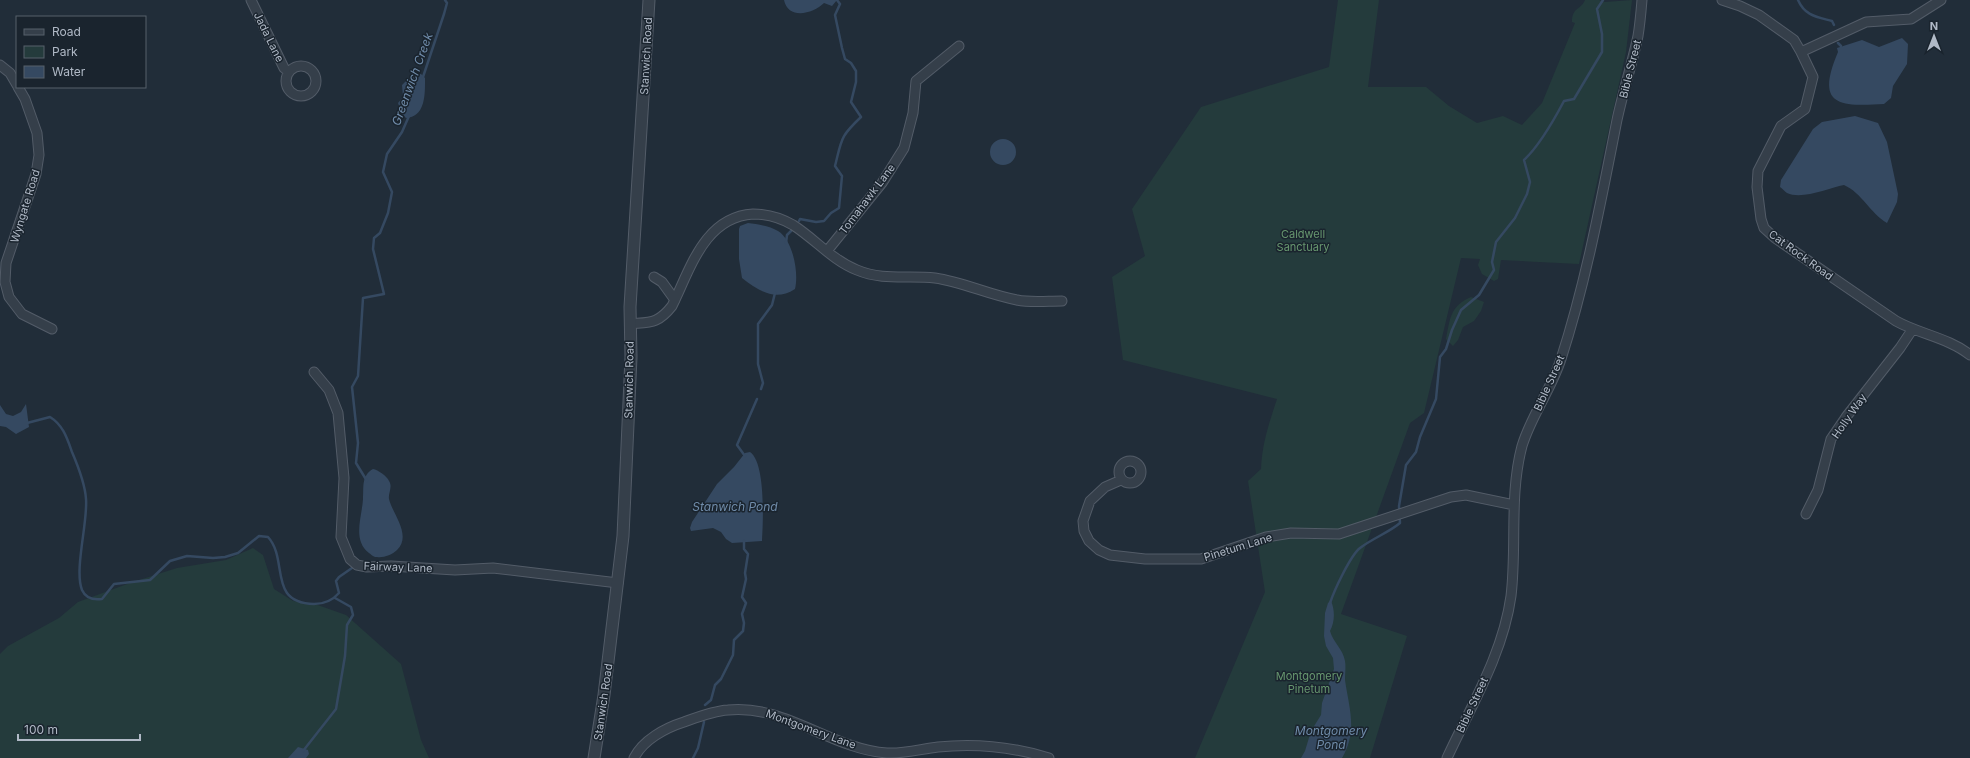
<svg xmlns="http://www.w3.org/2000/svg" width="1970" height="758" viewBox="0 0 1970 758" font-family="Inter,sans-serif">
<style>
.green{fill:#243b3c}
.water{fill:#354961}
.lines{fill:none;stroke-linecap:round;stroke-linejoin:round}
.stream{stroke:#354961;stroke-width:2.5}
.minor-casing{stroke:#535c68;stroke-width:11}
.tertiary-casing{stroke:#535c68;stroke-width:13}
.minor{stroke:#353f4a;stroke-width:9}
.tertiary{stroke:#353f4a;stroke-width:11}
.labels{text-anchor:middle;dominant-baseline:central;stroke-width:3;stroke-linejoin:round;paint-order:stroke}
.street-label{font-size:11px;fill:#b0b9c6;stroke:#1a242e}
.park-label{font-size:11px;fill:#67976f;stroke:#1a242e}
.water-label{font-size:12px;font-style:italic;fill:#708caa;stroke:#1a242e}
</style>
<rect width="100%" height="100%" fill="#212d39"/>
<path class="green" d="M1338 0H1379L1368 87H1426L1449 106 1477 123 1503 116 1522 125 1542 103 1575 23 1572 22C1572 7 1581 10 1585 0H1599L1605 2 1632 0 1626 52 1579 264 1501 260 1498 279 1494 281 1482 274 1478 265 1480 259 1461 258 1424 413 1410 423 1341 614 1407 636 1370 758H1195L1265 592 1248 481 1261 469C1262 444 1269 423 1277 399L1123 360 1112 277 1145 256 1132 209 1201 107 1329 67Z
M1471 297 1484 302 1481 311 1474 321 1463 327 1458 340 1453 346 1446 339C1450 319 1450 306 1471 297Z
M253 548 263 555 274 589 293 601 312 603 346 615 401 664 421 740 429 758H0V654L8 646 59 618 78 602 130 583 177 568 226 560Z"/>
<path class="water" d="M784 0H837L832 6 824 3C813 14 788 20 784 0Z
M1902 38 1908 44 1907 64 1893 86 1891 98 1884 104C1836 107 1816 104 1838 52L1837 48 1862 40 1879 47Z
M421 74 425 78C425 93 426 117 406 118L402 114 398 103 403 97 402 85 412 75Z
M1855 116 1878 123 1887 142 1898 194 1897 202 1887 223C1870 213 1862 193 1844 185 1829 188 1802 200 1787 193 1785 192 1782 188 1780 187L1781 180 1813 129 1822 122Z
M990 152a13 13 0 1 1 26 0a13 13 0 1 1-26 0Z
M748 223C757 224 770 226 778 231 793 240 799 273 795 289 775 302 759 291 742 278L739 259V229L740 226Z
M26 404 29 427 16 434 6 427 0 426V405L6 414 13 416 21 412Z
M750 452C766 463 763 523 762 541L732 543 726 539 721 532 713 528 691 531 690 528 692 522 717 484 734 467 745 453Z
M373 469C378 470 387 476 389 481 393 487 388 493 389 499 393 515 412 535 397 550 392 555 383 558 377 557 373 557 372 555 369 553 352 540 362 517 363 499 364 487 361 476 373 469Z
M1331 601C1335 610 1335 622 1330 631 1333 642 1343 649 1345 661 1346 667 1345 673 1345 680 1349 708 1358 731 1342 758H1301L1305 751 1311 731 1321 715 1322 703 1334 669 1333 658 1326 646 1324 636 1325 613 1328 603Z
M298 747 308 750 309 754 306 758H288Z"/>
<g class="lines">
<path class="stream" d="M1798 0C1805 16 1817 17 1832 21L1834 25
M1838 43 1841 46
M423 77 444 14 447 3 445 0
M799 221 800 219 816 222 824 221 831 213 839 208 842 176 835 166C842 138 840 137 861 117L851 102 856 82V71L851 63 845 59 842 48 835 15 840 4 837 0
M786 243 787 235 791 231
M761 389 763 383 758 364V324L772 305 775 293
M27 423 50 417C63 425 67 438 72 452 78 466 85 483 86 499 88 522 74 570 82 590 86 599 94 600 102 599L114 584 150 580 170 561 187 556 213 558 225 557 238 553 259 536 268 537C289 560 267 603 314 604 324 604 332 601 339 593L336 581 339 577 352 568
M745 456 737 445 757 399
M367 481 356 463 358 443 352 387 358 376 363 298 384 294 373 249 374 238 380 233 388 213 392 192 383 172 387 154 402 132 409 116
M1330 603C1334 591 1350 556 1360 548 1373 538 1388 533 1400 523L1399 506 1406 465 1416 452 1420 437 1436 399 1440 357 1446 349 1452 330 1461 310 1479 295 1494 270 1492 262 1496 242 1515 218 1527 194 1530 182 1524 160C1538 147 1555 118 1564 101L1574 99 1602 52V34L1597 9 1603 0
M705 705 711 700 715 685 721 679 733 655 734 640 743 631 744 623 742 614 746 603 742 597 746 579 745 573 748 554 744 549V541
M303 751 336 709 345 656 347 625 353 615 351 607 335 598
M693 758 698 748 704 722"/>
<g class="minor-casing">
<path id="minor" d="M251 0 284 68 289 72
M1722 0 1740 6 1759 15 1794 40 1801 52 1813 77 1805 109 1781 126 1758 171 1757 187 1761 219 1764 228 1775 238 1896 321C1919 334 1949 338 1970 355
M1801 52 1866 22 1911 19 1941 0
M0 65 10 73 17 85
M286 81a15 15 0 1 1 30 0a15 15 0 1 1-30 0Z
M18 87 25 99 37 133 39 155 36 174 6 263 5 282 9 297 22 314 52 329
M827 251 882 183 904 148 913 113 916 81 959 46
M654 277 662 282 675 300
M630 324C650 322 658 324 672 306 690 270 704 217 753 214 767 214 781 218 793 225 815 239 832 260 857 270 883 281 908 275 935 278 963 282 989 295 1017 300 1031 303 1047 301 1062 301
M314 372 329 390 338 413 344 478 341 537 350 559 357 565 367 567 391 566 455 570 493 568 618 583
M1119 472a11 11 0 1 1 22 0a11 11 0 1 1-22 0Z
M1121 480 1105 487 1090 501 1083 521 1084 531 1089 541 1099 550 1110 555 1145 559H1201L1266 537 1291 533 1339 534 1451 497 1466 495 1514 505
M1806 514 1818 490 1831 439 1846 417 1900 348 1912 330
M634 758C643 740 665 728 684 722 698 717 713 711 728 710 785 704 831 749 887 753 904 754 921 749 938 747 975 743 1013 747 1049 758
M1447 758C1471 706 1503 654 1511 596 1517 546 1509 495 1522 446 1531 416 1551 390 1561 359 1586 282 1601 201 1617 120 1623 92 1632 64 1638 36 1640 24 1641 12 1642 0"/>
</g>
<g class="tertiary-casing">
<path id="tertiary" d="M594 758 604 695 623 536 631 357 630 307 649 0"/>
</g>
<use href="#minor" class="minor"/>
<use href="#tertiary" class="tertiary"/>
</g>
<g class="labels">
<g class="street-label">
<text transform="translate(269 37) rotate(64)">Jada Lane</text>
<text transform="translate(646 56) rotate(-87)">Stanwich Road</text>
<text transform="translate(1630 69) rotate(-76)">Bible Street</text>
<text transform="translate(867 199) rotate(-53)">Tomahawk Lane</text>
<text transform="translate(25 206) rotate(-73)">Wyngate Road</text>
<text transform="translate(1801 255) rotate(36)">Cat Rock Road</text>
<text transform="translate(629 380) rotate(-89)">Stanwich Road</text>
<text transform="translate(1549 383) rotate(-66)">Bible Street</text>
<text transform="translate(1849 416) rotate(-55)">Holly Way</text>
<text transform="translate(1238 547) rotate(-17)">Pinetum Lane</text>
<text transform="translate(398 567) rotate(2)">Fairway Lane</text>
<text transform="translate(603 702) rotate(-82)">Stanwich Road</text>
<text transform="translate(1472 705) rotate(-65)">Bible Street</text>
<text transform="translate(811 729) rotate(20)">Montgomery Lane</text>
</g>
<g class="park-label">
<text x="1303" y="234">Caldwell<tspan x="1303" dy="13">Sanctuary</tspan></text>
<text x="1309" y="676">Montgomery<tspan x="1309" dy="13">Pinetum</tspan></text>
</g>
<g class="water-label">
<text transform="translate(412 79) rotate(-70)">Greenwich Creek</text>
<text x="735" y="506">Stanwich Pond</text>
<text x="1331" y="730">Montgomery<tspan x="1331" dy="14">Pond</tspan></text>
</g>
</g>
<rect x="16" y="16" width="130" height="72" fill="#1a242e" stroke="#56606b"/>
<rect x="24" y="29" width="20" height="6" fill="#353f4a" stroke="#56606b"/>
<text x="52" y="36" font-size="12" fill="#b0b9c6">Road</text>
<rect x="24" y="46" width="20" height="12" fill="#243b3c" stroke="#56606b"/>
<text x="52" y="56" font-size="12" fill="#b0b9c6">Park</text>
<rect x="24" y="66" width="20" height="12" fill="#354961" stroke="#56606b"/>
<text x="52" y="76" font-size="12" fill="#b0b9c6">Water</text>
<g transform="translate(1934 36)" stroke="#1a242e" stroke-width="3" paint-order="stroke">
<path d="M0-3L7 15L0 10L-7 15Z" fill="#b0b9c6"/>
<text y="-6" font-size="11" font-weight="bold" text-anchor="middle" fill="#b0b9c6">N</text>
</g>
<path d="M18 734v6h122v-6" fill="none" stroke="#b0b9c6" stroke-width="2"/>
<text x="24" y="734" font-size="12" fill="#b0b9c6" stroke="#1a242e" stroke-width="3" paint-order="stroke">100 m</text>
</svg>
